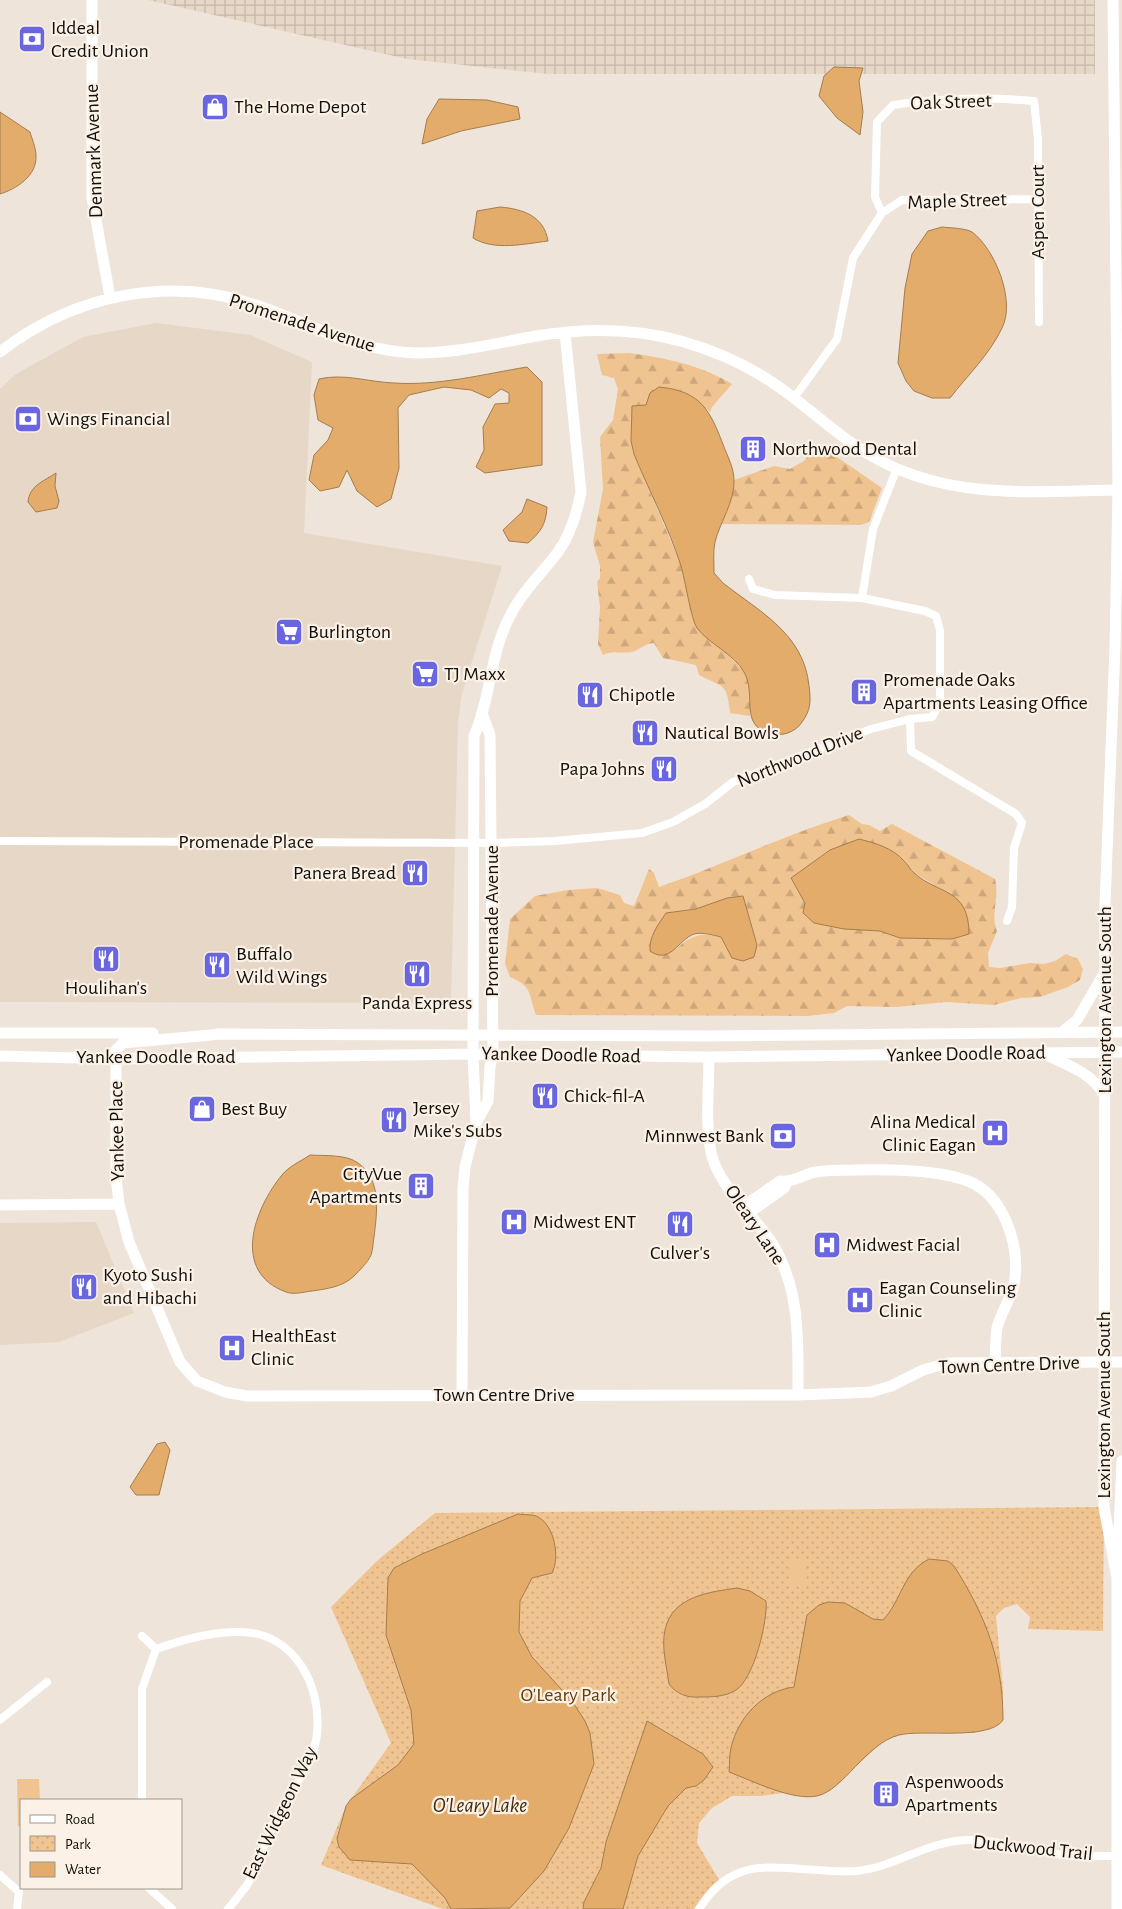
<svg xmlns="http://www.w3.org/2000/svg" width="1122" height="1909" viewBox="0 0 1122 1909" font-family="'Alegreya Sans',sans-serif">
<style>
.built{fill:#e6d7c6}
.industrial{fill:url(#industrial-grid)}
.forest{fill:url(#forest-firs);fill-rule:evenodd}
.park{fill:url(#park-dots)}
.pitch{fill:#f0c490}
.water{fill:#e3ac6a;stroke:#a47d4e}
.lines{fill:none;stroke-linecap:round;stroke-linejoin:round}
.street{stroke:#fff;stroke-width:8}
.secondary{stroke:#fff;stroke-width:11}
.labels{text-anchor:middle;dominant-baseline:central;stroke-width:4.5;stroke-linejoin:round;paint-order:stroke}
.poi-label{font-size:20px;fill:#120f0b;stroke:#fbf1e6;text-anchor:start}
.street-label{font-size:20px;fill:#120f0b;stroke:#fbf1e6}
.park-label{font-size:20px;fill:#623e09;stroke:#fbf1e6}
.water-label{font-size:21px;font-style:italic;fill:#432c0f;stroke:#fbf1e6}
</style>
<defs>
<pattern id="industrial-grid" width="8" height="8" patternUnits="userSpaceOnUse" patternTransform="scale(1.25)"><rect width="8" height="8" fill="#e6d7c6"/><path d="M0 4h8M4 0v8" fill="none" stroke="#c4b7a9"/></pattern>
<pattern id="forest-firs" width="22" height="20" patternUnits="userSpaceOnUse" patternTransform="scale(1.25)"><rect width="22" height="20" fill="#f0c490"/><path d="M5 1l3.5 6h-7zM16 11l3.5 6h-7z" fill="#cda77b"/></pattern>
<pattern id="park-dots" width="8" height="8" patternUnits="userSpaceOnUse" patternTransform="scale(1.25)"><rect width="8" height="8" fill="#f0c490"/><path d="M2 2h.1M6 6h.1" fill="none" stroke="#cda77b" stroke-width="1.8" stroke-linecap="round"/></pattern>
</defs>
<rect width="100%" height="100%" fill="#eee4d9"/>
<path class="built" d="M156 323 250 335 312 362 304 533 502 566 462 693 458 722 451 1003 0 1002V389L16 374 83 337Z
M96 1222 134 1313 59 1342 0 1345V1223Z"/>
<path class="industrial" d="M148 0H1095V74H549L407 59Z"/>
<path class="forest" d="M629 353C665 358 701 365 732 384L712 407 710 412 690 395 650 393 646 405 632 406 631 441 634 454 681 565 697 628 720 647 744 671 751 687 750 716 730 713C727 681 723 688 699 675L696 665 663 658 654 643C645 644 643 647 635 651 625 655 613 649 603 655L598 644 600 607 597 582 600 578V566L593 542 603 489 600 437 613 420 618 389 614 378 602 375 597 354Z
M818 444 882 488 869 522 861 525 721 524 734 480 774 466 790 469 804 461Z
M849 815 862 824 869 825 880 831 892 824 995 879C1000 897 990 914 997 931L988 953 989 967 1000 968 1030 963 1044 964 1055 961 1066 954 1078 959 1083 969 1080 980 1068 987 1040 997 1021 998 994 1005 946 1002 896 1007 847 1006 834 1013 808 1016 536 1015C528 993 533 987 510 977L505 964 510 919 535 896 568 890 597 888 620 895 624 903 634 906 649 869 654 873 659 887C723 865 784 835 849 815ZM830 850 905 861 914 873 933 884 952 939 900 938 880 931 808 918 803 914 805 903 791 878ZM743 896 757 945 732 958 721 937C701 932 691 935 676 949L666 913 696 909 727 898Z"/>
<path class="park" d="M1104 1507 1103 1631 1028 1629 1030 1617 1017 1604 1004 1608 996 1616 1003 1688V1720L1000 1724 975 1733H907L886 1739 831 1789 817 1796 783 1793 761 1796H732L712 1808 699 1823 697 1843 721 1883 699 1909H443L321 1865 346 1806 391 1743 331 1607 378 1560 435 1513Z"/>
<path class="pitch" d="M806 1558 807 1586 789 1587 788 1559Z
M17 1779H39L40 1800H21V1826H18Z"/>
<path class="water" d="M834 67 863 68 859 81 863 112 860 135 837 118 819 96 824 76Z
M439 99 487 100 518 107 520 119 461 131 422 144 427 119Z
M0 112 30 132C32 139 36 148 36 156 37 176 16 189 0 194Z
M500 207C523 209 544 216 548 241 524 244 494 251 473 238L477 211Z
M942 227C950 228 965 228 972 232 995 249 1016 301 1002 328 990 354 967 376 950 398H932L914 391 906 381 898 363 905 288 912 254 928 231Z
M527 367 542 382V465L485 473 476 467 484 450 483 427 495 404 509 403V393L501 389 489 398 471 390 444 387 409 395 398 408 399 468 391 499 377 507 357 491 347 470 339 487 320 491 309 480 314 455 328 440 333 428 318 420 314 395 319 379C344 373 368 382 394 383 439 386 484 374 527 367Z
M659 387C701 391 710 410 724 447 728 457 734 469 734 480 735 501 720 522 715 542 713 551 714 563 714 573L723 583C760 612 804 634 809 686 811 701 811 710 802 722 795 733 781 737 769 733 739 725 757 695 744 672 734 654 709 644 697 628 691 619 685 579 681 566 669 528 649 491 634 454L631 441 632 406 646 405 650 393Z
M56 473 55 486 59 501 57 508 36 512 28 502C29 486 44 481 56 473Z
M527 499 547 507C546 524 541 532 528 543L509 541 503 530 522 512Z
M859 839C875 843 893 848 904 861 908 864 910 870 914 873 939 895 969 888 969 934L952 939 900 938 880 931 844 929 814 923 803 913 805 903 791 878 830 850Z
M743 896 757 945 754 957 743 961 732 958 721 937C713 935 702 932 694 934 678 940 670 965 650 951 649 936 658 925 666 913L696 909 727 898Z
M310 1155C324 1156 346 1154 358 1163 382 1180 377 1212 374 1237 373 1242 373 1250 371 1255 368 1262 359 1271 354 1276 343 1287 326 1289 312 1291 303 1292 294 1295 286 1292 231 1272 254 1209 282 1175 288 1167 301 1161 310 1155Z
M165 1442 170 1450 159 1495H136L130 1487 157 1444Z
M518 1514C524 1515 533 1514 538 1517 555 1526 560 1558 552 1573L532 1578 520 1601 519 1632 532 1657 572 1701 585 1721 590 1733 594 1764 569 1828 544 1871 510 1908 451 1909 445 1898 412 1864 350 1860 339 1847 337 1839 346 1806 351 1799 398 1765 414 1744 411 1710 386 1635 388 1578 394 1568 422 1554Z
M929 1559 948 1561 954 1566C986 1616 1003 1661 1003 1720 989 1741 923 1729 899 1735 865 1744 844 1790 817 1796 792 1801 753 1781 729 1772 730 1764 729 1755 731 1748 738 1717 763 1691 794 1687L807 1615 819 1605 828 1602 845 1603 873 1619 883 1620C902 1600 902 1573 929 1559Z
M737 1588 750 1591 766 1601C768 1620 754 1679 736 1690 725 1697 712 1697 699 1697 688 1698 676 1694 669 1684 667 1668 661 1646 665 1630 672 1596 710 1592 737 1588Z
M647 1721 703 1754 713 1767 704 1780 696 1786 686 1788 668 1806 638 1856 623 1909H583L584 1902 601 1868 606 1842Z"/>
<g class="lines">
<path class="street" d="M882 213 875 197 877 122 893 105C938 98 988 97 1034 101L1038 139 1039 322
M794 398 837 339 853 258 882 213 902 200 1037 199
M897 468 873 529 862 598 925 611 936 616 940 630V702L932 717 910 719
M749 579 753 589 775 595 862 598
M0 841 492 843 555 841 642 833 673 822 705 804 733 782 871 729 910 719 911 751 1016 814 1022 823 1014 848 1012 907 1007 921
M142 1636 156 1649
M156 1649C183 1640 212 1631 241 1632 294 1633 322 1685 317 1734 314 1766 287 1794 274 1822 264 1842 259 1866 247 1885 241 1893 235 1901 228 1909
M0 1720 47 1682
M142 1800V1689L156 1649
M0 1875 19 1892 17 1909
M149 1888 172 1909
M699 1909C710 1892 722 1879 741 1872 768 1861 823 1874 857 1871 895 1867 928 1841 967 1840 1000 1839 1031 1852 1064 1855 1081 1857 1100 1856 1117 1856"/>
<path class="secondary" d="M92 0V198L110 297
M1113 0 1118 490 1115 646 1105 904 1104 1507 1117 1578
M0 352C73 295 170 274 259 306 312 325 359 352 418 353 458 353 497 343 536 336 584 328 637 328 684 342 722 353 758 370 790 395 818 416 846 442 877 459 954 501 1037 491 1122 490
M0 1033H153
M1061 1033 1077 1020 1105 972
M217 1034 709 1036 1122 1032
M222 1034 123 1043 116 1050V1176L119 1204 129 1242 180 1362 197 1381 225 1392 247 1396 798 1395 871 1392 891 1386 923 1370 948 1363 1122 1362
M1045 1054C1066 1065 1093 1073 1104 1095
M0 1056 116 1059 473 1054 709 1057 1122 1052
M709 1057C709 1088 705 1122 711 1152 717 1185 755 1216 772 1243 801 1290 798 1341 798 1395
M476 1123 473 1054 474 736C491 698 490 653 510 616 522 592 542 573 558 552 571 534 577 513 581 492L565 333
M0 1205 119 1204
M744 1206 780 1181C793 1183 804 1174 816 1172 828 1170 842 1170 854 1170 888 1169 937 1169 968 1181 1004 1195 1019 1244 1015 1278 1013 1297 1001 1311 997 1328 995 1339 996 1352 995 1363
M749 1213 784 1188 787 1182
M462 1395 463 1188 465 1167 476 1123 488 1101 490 1066 493 1054 490 735 483 716
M1117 1909V1578L1122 1461"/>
</g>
<defs>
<g id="bank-square" transform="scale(1.4375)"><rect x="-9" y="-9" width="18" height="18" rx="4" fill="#6966e0" stroke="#fbf1e6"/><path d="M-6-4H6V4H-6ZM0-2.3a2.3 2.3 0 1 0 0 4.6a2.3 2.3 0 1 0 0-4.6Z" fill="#fff"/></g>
<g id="shop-square" transform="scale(1.4375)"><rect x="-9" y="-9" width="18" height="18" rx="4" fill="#6966e0" stroke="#fbf1e6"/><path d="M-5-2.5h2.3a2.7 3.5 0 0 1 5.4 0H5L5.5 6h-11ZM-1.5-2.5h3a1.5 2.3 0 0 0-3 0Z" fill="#fff"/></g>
<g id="building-square" transform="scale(1.4375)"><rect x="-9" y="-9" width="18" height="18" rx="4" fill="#6966e0" stroke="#fbf1e6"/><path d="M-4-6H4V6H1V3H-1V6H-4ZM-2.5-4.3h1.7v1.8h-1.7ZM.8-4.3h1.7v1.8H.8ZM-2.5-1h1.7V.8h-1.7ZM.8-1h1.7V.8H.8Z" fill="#fff"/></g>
<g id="supermarket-square" transform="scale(1.4375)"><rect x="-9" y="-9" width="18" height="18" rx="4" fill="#6966e0" stroke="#fbf1e6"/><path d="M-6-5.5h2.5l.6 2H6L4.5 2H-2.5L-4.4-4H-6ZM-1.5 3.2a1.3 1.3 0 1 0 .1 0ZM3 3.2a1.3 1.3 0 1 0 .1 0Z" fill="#fff"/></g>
<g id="restaurant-square" transform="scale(1.4375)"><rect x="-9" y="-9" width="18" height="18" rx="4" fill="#6966e0" stroke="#fbf1e6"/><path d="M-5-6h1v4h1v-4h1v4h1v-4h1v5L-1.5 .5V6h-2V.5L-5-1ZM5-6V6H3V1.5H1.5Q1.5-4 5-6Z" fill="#fff"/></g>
<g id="hospital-square" transform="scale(1.4375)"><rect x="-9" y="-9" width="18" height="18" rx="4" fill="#6966e0" stroke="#fbf1e6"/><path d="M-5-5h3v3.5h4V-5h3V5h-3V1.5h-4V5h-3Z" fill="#fff"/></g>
</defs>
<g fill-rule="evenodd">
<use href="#bank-square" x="32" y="39"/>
<use href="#shop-square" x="215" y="107"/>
<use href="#bank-square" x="28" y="419"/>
<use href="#building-square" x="753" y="449"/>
<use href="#supermarket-square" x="289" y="632"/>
<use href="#supermarket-square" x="425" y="674"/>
<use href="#building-square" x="864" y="692"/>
<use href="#restaurant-square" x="590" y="695"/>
<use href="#restaurant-square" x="645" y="733"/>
<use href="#restaurant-square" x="664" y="769"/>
<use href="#restaurant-square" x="415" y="873"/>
<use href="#restaurant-square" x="106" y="959"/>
<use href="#restaurant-square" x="217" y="965"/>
<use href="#restaurant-square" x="417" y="974"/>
<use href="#restaurant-square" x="545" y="1096"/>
<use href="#shop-square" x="202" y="1109"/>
<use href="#restaurant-square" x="394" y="1120"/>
<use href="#hospital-square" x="995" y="1133"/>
<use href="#bank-square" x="783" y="1136"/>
<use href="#building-square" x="421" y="1186"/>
<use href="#hospital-square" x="514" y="1222"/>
<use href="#restaurant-square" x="680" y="1224"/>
<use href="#hospital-square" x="827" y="1245"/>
<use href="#restaurant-square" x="84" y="1287"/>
<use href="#hospital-square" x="860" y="1300"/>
<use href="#hospital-square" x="232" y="1348"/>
<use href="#building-square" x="886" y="1794"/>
</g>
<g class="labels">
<g class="poi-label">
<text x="51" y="28">Iddeal<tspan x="51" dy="23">Credit Union</tspan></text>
<text x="234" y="107">The Home Depot</text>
<text x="47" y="419">Wings Financial</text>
<text x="772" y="449">Northwood Dental</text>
<text x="308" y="632">Burlington</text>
<text x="444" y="674">TJ Maxx</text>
<text x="883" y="680">Promenade Oaks<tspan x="883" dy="23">Apartments Leasing Office</tspan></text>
<text x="609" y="695">Chipotle</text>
<text x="664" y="733">Nautical Bowls</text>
<text x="645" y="769" text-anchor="end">Papa Johns</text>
<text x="396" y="873" text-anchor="end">Panera Bread</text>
<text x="236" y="954">Buffalo<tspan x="236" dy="23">Wild Wings</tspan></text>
<text x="106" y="988" text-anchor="middle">Houlihan's</text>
<text x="417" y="1003" text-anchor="middle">Panda Express</text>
<text x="564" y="1096">Chick-fil-A</text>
<text x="413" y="1108">Jersey<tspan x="413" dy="23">Mike's Subs</tspan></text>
<text x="221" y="1109">Best Buy</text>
<text x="976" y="1122" text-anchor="end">Alina Medical<tspan x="976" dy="23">Clinic Eagan</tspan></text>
<text x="764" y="1136" text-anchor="end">Minnwest Bank</text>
<text x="402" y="1174" text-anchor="end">CityVue<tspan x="402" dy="23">Apartments</tspan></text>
<text x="533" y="1222">Midwest ENT</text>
<text x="846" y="1245">Midwest Facial</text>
<text x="680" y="1253" text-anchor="middle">Culver's</text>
<text x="103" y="1275">Kyoto Sushi<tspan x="103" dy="23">and Hibachi</tspan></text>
<text x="879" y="1288">Eagan Counseling<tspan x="879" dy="23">Clinic</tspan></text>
<text x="251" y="1336">HealthEast<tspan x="251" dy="23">Clinic</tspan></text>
<text x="905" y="1782">Aspenwoods<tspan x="905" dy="23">Apartments</tspan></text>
</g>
<g class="street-label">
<text transform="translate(951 102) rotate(-2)">Oak Street</text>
<text transform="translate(94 151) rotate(-92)">Denmark Avenue</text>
<text transform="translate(957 201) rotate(-2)">Maple Street</text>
<text transform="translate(1038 212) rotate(-90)">Aspen Court</text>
<text transform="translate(302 323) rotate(18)">Promenade Avenue</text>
<text transform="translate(800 757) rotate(-22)">Northwood Drive</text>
<text x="246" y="842">Promenade Place</text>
<text transform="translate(492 921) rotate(-90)">Promenade Avenue</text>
<text transform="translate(1105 1000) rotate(-90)">Lexington Avenue South</text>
<text transform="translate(966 1054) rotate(-1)">Yankee Doodle Road</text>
<text transform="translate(561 1055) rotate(1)">Yankee Doodle Road</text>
<text x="156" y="1057">Yankee Doodle Road</text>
<text transform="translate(117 1131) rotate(-91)">Yankee Place</text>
<text transform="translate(755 1225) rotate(56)">Oleary Lane</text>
<text transform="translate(1009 1365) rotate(-2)">Town Centre Drive</text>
<text x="504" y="1395">Town Centre Drive</text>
<text transform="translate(1104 1405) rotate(-90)">Lexington Avenue South</text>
<text transform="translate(280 1813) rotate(-64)">East Widgeon Way</text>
<text transform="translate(1033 1848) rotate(6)">Duckwood Trail</text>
</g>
<g class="park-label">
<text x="568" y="1695">O'Leary Park</text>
</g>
<g class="water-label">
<text x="480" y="1805">O'Leary Lake</text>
</g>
</g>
<rect x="20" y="1799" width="162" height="90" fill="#fbf1e6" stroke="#9e978e"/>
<rect x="30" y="1815" width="25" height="8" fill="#ffffff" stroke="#9e978e"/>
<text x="65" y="1824" font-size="15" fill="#120f0b">Road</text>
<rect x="30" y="1836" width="25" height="15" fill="url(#park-dots)" stroke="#9e978e"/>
<text x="65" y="1849" font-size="15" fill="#120f0b">Park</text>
<rect x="30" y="1862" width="25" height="15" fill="#e3ac6a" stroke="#9e978e"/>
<text x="65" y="1874" font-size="15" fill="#120f0b">Water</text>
</svg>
